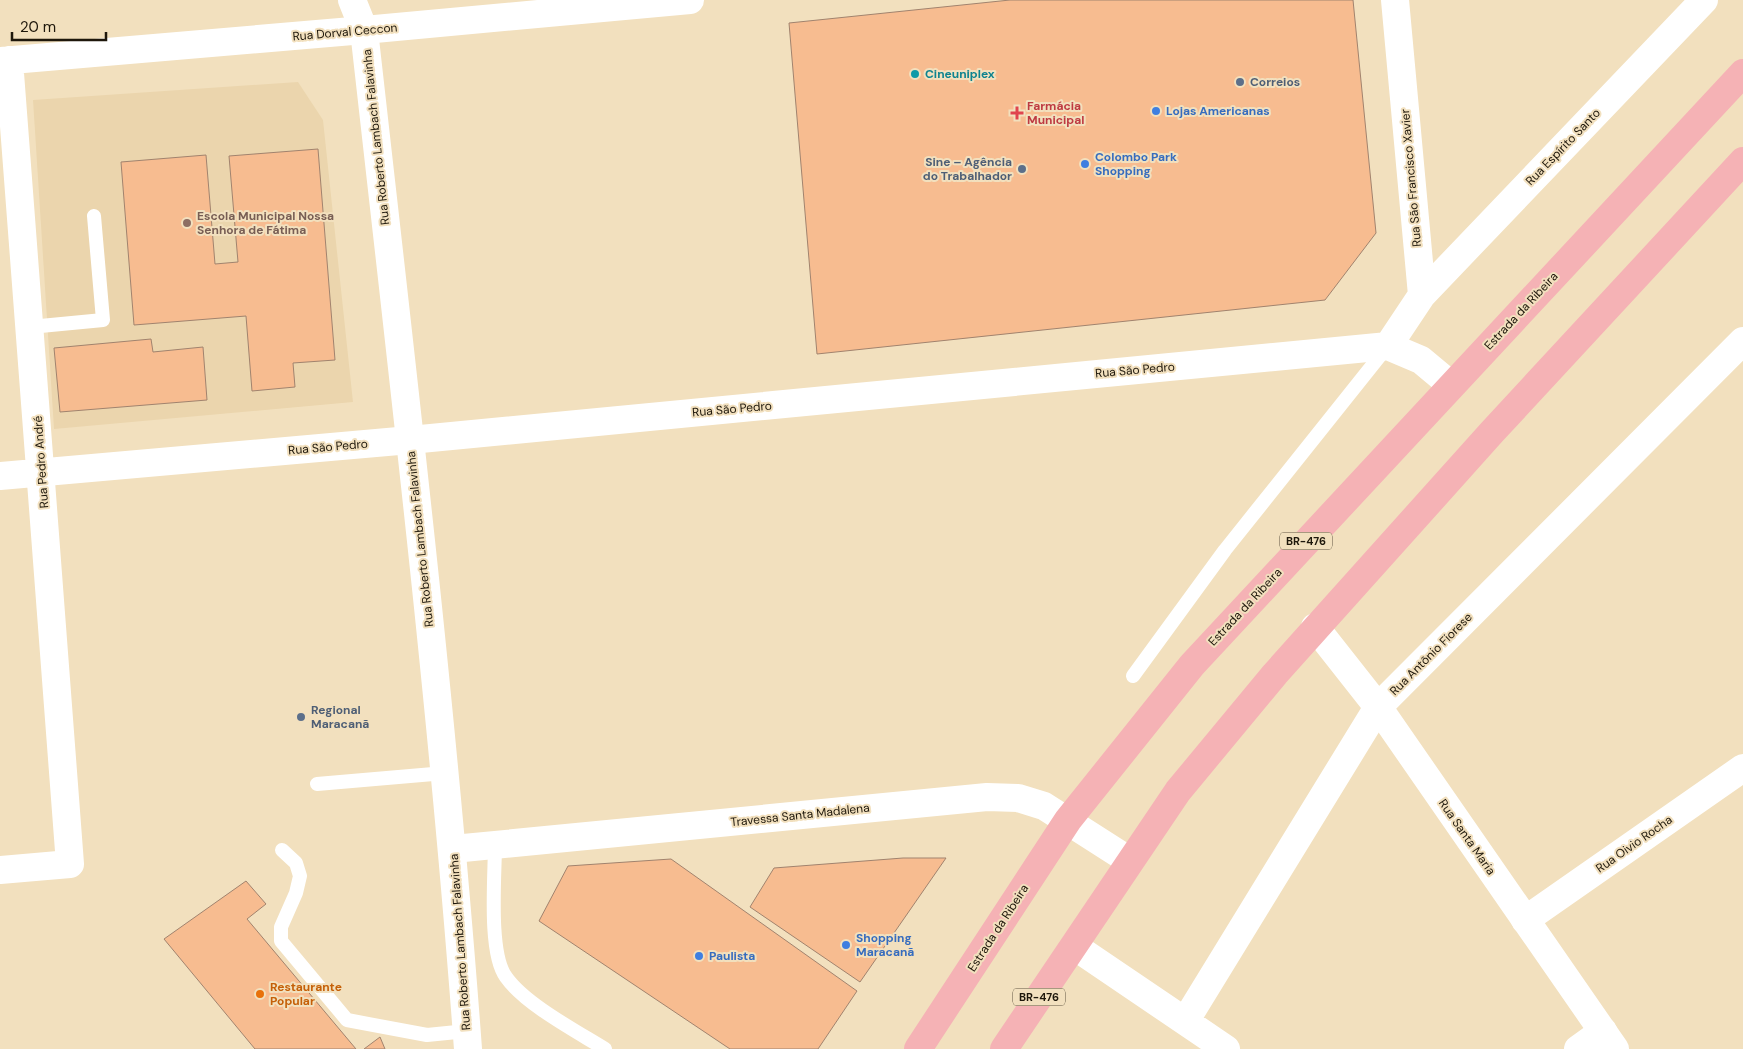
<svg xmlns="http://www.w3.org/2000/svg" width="1743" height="1049" viewBox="0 0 1743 1049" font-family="'DM Sans',sans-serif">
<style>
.built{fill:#ebd5ad}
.building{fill:#f7bc90;stroke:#a1836e}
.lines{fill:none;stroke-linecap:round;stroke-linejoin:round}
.lane{stroke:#fff;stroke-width:14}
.street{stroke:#fff;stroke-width:28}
.secondary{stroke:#fff;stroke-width:28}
.primary{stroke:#f5b2b5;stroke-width:28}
.culture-dot{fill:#0f9aa8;stroke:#f2e0be;stroke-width:2}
.service-dot{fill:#5c6f8a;stroke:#f2e0be;stroke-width:2}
.shop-dot{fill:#3f7fe0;stroke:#f2e0be;stroke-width:2}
.health-dot{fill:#e0444e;stroke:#f2e0be;stroke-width:2}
.education-dot{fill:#8d6e63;stroke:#f2e0be;stroke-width:2}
.food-dot{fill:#e8710a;stroke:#f2e0be;stroke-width:2}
.labels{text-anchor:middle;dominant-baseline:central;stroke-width:4;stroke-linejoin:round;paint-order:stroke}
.shield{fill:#f2e0be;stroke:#5e5341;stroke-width:1}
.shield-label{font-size:11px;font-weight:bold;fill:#1e170b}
.street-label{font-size:12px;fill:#1e170b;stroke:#f2e0be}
.culture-label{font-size:12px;font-weight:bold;fill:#0d838f;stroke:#f2e0be;text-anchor:start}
.service-label{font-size:12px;font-weight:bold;fill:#4e5e75;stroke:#f2e0be;text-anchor:start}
.health-label{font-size:12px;font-weight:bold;fill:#be3a42;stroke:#f2e0be;text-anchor:start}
.shop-label{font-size:12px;font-weight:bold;fill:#366cbe;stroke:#f2e0be;text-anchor:start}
.education-label{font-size:12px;font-weight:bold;fill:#785e54;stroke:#f2e0be;text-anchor:start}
.food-label{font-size:12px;font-weight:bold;fill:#c56008;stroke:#f2e0be;text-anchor:start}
</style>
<rect width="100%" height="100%" fill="#f2e0be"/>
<path class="built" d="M298 82 323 120 353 402 54 429 33 100Z"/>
<path class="building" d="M1010 0H1353L1376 233 1325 300 817 354 789 23Z
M318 149 335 360 293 363 295 387 252 391 246 316 134 325 121 162 206 155 215 264 238 262 229 156Z
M151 339 153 352 203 347 207 400 60 412 54 348Z
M903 858H946L860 982 750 907 774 868Z
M671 859 857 991 818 1049H730L539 921 568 866Z
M246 881 266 904 247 919 356 1049H255L164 939Z
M380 1037 385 1049H364Z"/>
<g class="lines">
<path class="lane" d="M30 327 103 320 94 216
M1133 676 1225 550 1387 347
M317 784 445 773
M495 844C495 875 488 953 506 977 525 1004 576 1031 605 1049
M282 850 296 863 300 876 296 893 281 927V941L347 1020 427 1035 467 1031"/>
<path class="street" d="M0 61 364 30 690 0
M1422 295 1704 0
M1388 346 1422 295 1395 0
M0 476 410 440 1388 346 1421 360 1451 385
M453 849 987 797 1018 798 1044 806 1130 861
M0 870 70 864 9 60
M1525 920 1743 768
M1074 946 1226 1049
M1186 1020 1378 707 1743 341
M1578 1049 1603 1031"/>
<path class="secondary" d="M352 0 364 30C402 370 443 709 468 1049
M1315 627 1378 707 1615 1049"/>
<path class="primary" d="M918 1049 1068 820 1192 665 1743 73
M1004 1049 1178 791 1275 674 1492 432 1743 161"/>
</g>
<circle class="culture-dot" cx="915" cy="74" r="5"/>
<g class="service-dot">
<circle cx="1240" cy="82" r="5"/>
<circle cx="1022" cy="169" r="5"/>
<circle cx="301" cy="717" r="5"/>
</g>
<g class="shop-dot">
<circle cx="1156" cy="111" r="5"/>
<circle cx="1085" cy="164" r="5"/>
<circle cx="846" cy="945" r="5"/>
<circle cx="699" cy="956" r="5"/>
</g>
<path class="health-dot" d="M1014.5 105.5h5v5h5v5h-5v5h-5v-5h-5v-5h5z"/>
<circle class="education-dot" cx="187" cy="223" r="5"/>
<circle class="food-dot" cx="260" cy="994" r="5"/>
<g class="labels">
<g class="shield">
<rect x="1280" y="532.5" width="52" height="17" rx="4"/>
<rect x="1013" y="988.5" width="52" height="17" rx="4"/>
</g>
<g class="shield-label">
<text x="1306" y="541">BR-476</text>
<text x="1039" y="997">BR-476</text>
</g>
<g class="street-label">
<text transform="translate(345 32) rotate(-5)">Rua Dorval Ceccon</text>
<text transform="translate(376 137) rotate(-96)">Rua Roberto Lambach Falavinha</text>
<text transform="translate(1563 147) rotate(-46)">Rua Espírito Santo</text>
<text transform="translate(1411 178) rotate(-95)">Rua São Francisco Xavier</text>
<text transform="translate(1521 311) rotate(-47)">Estrada da Ribeira</text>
<text transform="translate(1135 370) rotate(-5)">Rua São Pedro</text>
<text transform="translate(732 409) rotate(-5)">Rua São Pedro</text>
<text transform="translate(328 447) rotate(-5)">Rua São Pedro</text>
<text transform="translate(41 462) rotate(-94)">Rua Pedro André</text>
<text transform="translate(420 539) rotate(-96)">Rua Roberto Lambach Falavinha</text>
<text transform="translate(1245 607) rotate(-47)">Estrada da Ribeira</text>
<text transform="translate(1431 654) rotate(-45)">Rua Antônio Fiorese</text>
<text transform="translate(800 815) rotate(-6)">Travessa Santa Madalena</text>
<text transform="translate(1467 837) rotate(55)">Rua Santa Maria</text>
<text transform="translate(1634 844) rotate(-35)">Rua Oivio Rocha</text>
<text transform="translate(998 928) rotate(-57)">Estrada da Ribeira</text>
<text transform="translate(460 942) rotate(-94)">Rua Roberto Lambach Falavinha</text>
</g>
<g class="culture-label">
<text x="925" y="74">Cineuniplex</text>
</g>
<g class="service-label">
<text x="1250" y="82">Correios</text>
<text x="1012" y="162" text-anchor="end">Sine – Agência<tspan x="1012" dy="14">do Trabalhador</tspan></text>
<text x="311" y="710">Regional<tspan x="311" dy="14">Maracanã</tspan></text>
</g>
<g class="health-label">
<text x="1027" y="106">Farmácia<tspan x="1027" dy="14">Municipal</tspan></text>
</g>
<g class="shop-label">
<text x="1166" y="111">Lojas Americanas</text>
<text x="1095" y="157">Colombo Park<tspan x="1095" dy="14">Shopping</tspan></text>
<text x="856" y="938">Shopping<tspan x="856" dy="14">Maracanã</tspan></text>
<text x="709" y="956">Paulista</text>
</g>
<g class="education-label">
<text x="197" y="216">Escola Municipal Nossa<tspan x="197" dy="14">Senhora de Fátima</tspan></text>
</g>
<g class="food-label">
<text x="270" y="987">Restaurante<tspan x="270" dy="14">Popular</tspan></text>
</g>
</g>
<path d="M12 32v8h94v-8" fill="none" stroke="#1e170b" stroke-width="2.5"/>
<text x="20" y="32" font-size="15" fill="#1e170b" stroke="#f2e0be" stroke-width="4" paint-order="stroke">20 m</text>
</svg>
